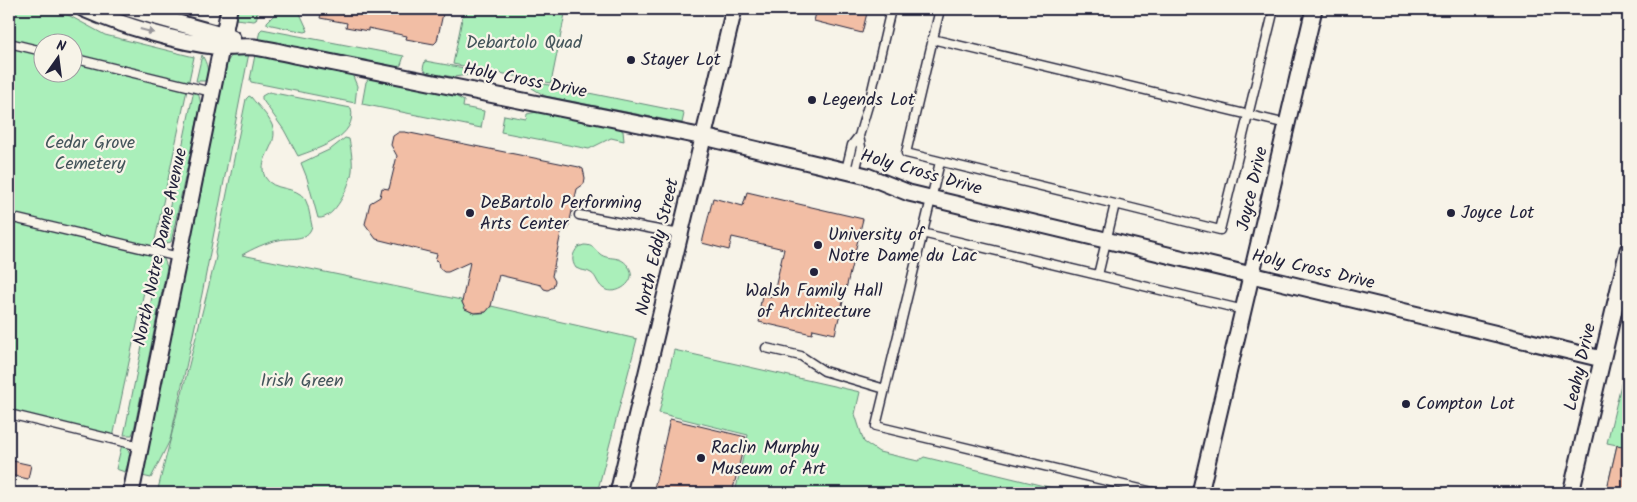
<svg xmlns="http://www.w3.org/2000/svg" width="1637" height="502" viewBox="0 0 1637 502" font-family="Kalam,sans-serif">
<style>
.green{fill:#aaefba;stroke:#66887a;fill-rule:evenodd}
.building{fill:#f2bea5;stroke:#22223b}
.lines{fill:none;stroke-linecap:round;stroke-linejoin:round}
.service-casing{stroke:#22223b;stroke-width:11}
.minor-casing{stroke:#22223b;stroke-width:19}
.service{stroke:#f7f3e8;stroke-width:8}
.minor{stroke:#f7f3e8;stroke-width:15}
.oneway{fill:#97959a}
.poi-dot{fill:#22223b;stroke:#f7f3e8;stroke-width:2}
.labels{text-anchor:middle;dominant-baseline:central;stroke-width:4.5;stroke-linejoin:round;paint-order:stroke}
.park-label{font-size:18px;fill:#44555b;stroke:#f7f3e8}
.poi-label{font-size:18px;fill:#22223b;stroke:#f7f3e8;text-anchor:start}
.street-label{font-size:18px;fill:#22223b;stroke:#f7f3e8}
</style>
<rect width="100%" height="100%" fill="#f7f3e8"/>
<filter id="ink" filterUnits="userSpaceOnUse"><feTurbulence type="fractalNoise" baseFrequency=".02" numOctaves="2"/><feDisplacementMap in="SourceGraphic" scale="10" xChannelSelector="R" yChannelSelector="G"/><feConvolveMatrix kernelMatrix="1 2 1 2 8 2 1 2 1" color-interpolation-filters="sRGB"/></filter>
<g filter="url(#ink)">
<path class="green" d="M9 9H57L105 35 194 57 112 442 9 418ZM42 42H72V72H42Z
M236 9H259L256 20 254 21 235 19Z
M280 9H298L308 31 305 32 267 24V22Z
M464 9H566L551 83 453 64Z
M262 29 404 56 401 65 397 67 258 39 260 31Z
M237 53H249L202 294 170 440 151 478 142 476 224 66 232 55Z
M202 55C207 64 210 71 205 81H196Z
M255 55 352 74 357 86 355 103 251 82 250 80Z
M425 61 470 69 468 75 454 77 427 73 423 68Z
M370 77 450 93 464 101 463 107 484 111 481 128 362 104 366 82Z
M534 82 683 112 684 114 682 123 545 96 532 88Z
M194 90 198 92 201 104 171 242 162 244Z
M269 92 351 108C358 137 319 148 298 156L284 130 262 99V96Z
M249 96 251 97C258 106 268 115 272 125 281 144 256 158 265 177 273 192 296 185 305 199 309 206 310 218 312 226 308 242 291 237 279 240 267 242 252 249 242 255L461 300C465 311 474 316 486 312L491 306 637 339 597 493H157L216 257 215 253 246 99Z
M541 111 615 126 623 131 624 141 611 138 589 149 501 132 504 115 526 119 527 114Z
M345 138 349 139C351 149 353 161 352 171 350 185 335 220 318 218L307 178 301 163 331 149Z
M584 245C593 245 594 249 600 254 609 261 619 254 628 266 639 279 620 295 606 290 597 286 597 276 591 273 587 270 581 271 576 268 571 261 572 254 578 247Z
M160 257 164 259 167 267 134 430 132 435H124Z
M674 350 860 392 855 414 864 442 879 452 918 461 924 457 1073 493H735L748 435 659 413Z
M1628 355V493H1606L1617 445 1607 443Z
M122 444C134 451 129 460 125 472L116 469Z"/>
<path class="building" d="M322 9H444L437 41 434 44 406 39 407 36 368 28V31L346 27 347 23 320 18Z
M817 9H868L862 33 814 21Z
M399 132H405L579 167 583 169 585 178 584 184 577 189 568 229 562 228 552 276 555 281 553 287 548 290 544 289 541 285 499 275 491 306 486 312 474 313 465 309 462 302 470 262 448 272H444L439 268 438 261 435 260 437 254 376 239 365 224 370 203 380 197 382 188 389 189 397 156 391 145 393 136Z
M747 192 863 219 835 334 813 329 812 334 759 322 763 307H760L762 295 773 297 784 249 732 237 729 250 702 243 713 198 743 206Z
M670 419 746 437 732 493H653Z
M1617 445 1628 447 1626 459 1628 460V493H1606Z
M13 461 31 465 28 479 10 475Z"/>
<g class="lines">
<g class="service-casing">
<path id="service" d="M940 9 906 153 1115 204
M932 39 1287 124
M9 43 42 51
M72 58 212 92
M940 162 876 426 1157 493
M846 170 852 145 859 136 870 99 891 9
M855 173 861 147 859 136
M579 215 680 234
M9 217 179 257
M922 233 1244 310
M1098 275 1115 204 1220 230 1274 9
M766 348 801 356 824 371 885 389
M9 414 140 446"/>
</g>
<g class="minor-casing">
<path id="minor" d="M84 9C123 26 177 42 220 47 231 48 243 46 254 47 269 49 284 53 299 56L704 137 867 176 909 193 1602 359
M130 9 153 16 232 38
M131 493 229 9
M618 493 734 9
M1200 493 1314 9
M1571 493 1628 250"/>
</g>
<use href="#service" class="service"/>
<use href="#minor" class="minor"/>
</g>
<defs><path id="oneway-solid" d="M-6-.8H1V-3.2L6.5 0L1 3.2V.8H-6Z" transform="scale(1.25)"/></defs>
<use class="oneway" href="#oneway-solid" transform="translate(147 31) rotate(15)"/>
</g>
<g class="poi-dot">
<circle cx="631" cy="60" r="5"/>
<circle cx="812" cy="100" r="5"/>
<circle cx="470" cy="213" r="5"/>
<circle cx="1451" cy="213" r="5"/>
<circle cx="818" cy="245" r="5"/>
<circle cx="814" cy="272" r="5"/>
<circle cx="1406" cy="404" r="5"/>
<circle cx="701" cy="458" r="5"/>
</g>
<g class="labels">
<g class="park-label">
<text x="524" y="43">Debartolo Quad</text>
<text x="90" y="143">Cedar Grove<tspan x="90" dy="21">Cemetery</tspan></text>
<text x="302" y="381">Irish Green</text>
</g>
<g class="poi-label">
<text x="641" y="60">Stayer Lot</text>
<text x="822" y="100">Legends Lot</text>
<text x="480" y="203">DeBartolo Performing<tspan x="480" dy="21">Arts Center</tspan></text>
<text x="1461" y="213">Joyce Lot</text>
<text x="828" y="235">University of<tspan x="828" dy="21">Notre Dame du Lac</tspan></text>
<text x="814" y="291" text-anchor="middle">Walsh Family Hall<tspan x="814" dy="21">of Architecture</tspan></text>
<text x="1416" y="404">Compton Lot</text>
<text x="711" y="448">Raclin Murphy<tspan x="711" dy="21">Museum of Art</tspan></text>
</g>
<g class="street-label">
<text transform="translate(525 81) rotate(11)">Holy Cross Drive</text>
<text transform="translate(921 173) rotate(16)">Holy Cross Drive</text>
<text transform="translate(1253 189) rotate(-77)">Joyce Drive</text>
<text transform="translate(161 247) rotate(-78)">North Notre Dame Avenue</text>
<text transform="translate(658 247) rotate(-77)">North Eddy Street</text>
<text transform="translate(1313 270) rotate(13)">Holy Cross Drive</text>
<text transform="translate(1581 367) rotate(-77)">Leahy Drive</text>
</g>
</g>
<rect width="1637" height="502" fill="none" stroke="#f7f3e8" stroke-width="30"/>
<rect x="15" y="15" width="1607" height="472" fill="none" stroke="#22223b" stroke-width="2" filter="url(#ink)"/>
<g transform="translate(58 58) rotate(14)"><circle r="24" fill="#f7f3e8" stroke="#a29fa3"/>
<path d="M0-4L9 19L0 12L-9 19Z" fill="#22223b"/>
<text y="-8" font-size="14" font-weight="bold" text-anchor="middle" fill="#22223b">N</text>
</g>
</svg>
